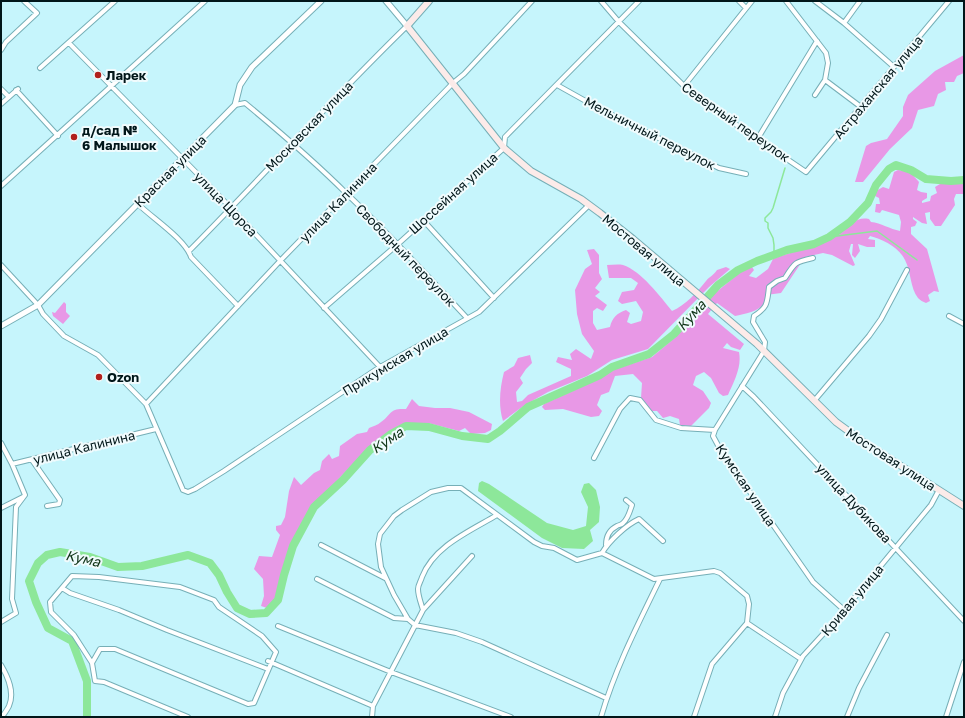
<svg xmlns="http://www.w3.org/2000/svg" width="965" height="718" viewBox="0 0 965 718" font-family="'Golos Text',sans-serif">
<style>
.forest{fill:#e898e6}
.water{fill:#8de79a}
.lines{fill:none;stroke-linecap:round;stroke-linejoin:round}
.stream{stroke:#8de79a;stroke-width:1.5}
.river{stroke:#8de79a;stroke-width:8}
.minor-casing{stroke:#76afb7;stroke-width:6}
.tertiary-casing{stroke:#76afb7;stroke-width:7}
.secondary-casing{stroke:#76afb7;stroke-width:8}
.minor{stroke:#fff;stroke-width:4}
.tertiary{stroke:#fff;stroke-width:5}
.secondary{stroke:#fcebe9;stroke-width:6}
.poi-dot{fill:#b0201d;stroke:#f0fbfd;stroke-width:1.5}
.labels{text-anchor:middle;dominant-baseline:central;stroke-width:4;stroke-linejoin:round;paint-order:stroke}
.poi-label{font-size:13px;font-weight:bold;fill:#011619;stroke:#f0fbfd;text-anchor:start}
.street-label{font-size:13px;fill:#011619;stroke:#f0fbfd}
.water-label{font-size:14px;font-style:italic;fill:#0f3417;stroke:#f0fbfd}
</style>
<rect width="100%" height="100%" fill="#c6f5fc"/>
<path class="forest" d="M964 55V73L957 76 954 82H945L946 90 938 94 934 106 918 110 912 128 890 149 863 182H855L866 146 871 143 887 139 903 116V107L908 95 935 71Z
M898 170 910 172 919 182 917 190 921 192 927 193V198L922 201V203L930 201 931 196 937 193 935 187 940 184 964 183V194H956L954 199 955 205 941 226H935L930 219V212L925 213 927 224 922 223 913 217V219L917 222 915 226 911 227V234L927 249 939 292 934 291 928 295 930 301 926 303C923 302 920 300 918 298 910 288 911 271 905 260 899 247 882 239 870 236L868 239 875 240V247H867L858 244 860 251 855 258 852 255 853 244H851L849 251 855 265 853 266 832 255 823 253 805 257 781 293 766 295C766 311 747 313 735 316L717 303 708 314 744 344 740 350 731 347 727 343 723 348 739 352C742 367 734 381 728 395L723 396 719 393 711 378 704 372 696 376 693 385 703 391 711 403 709 408 691 426 680 425 679 419 670 416 663 418 657 411H652L641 398 642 383 633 374 615 376 609 392 601 395 597 405 602 411 599 416 591 417 563 409 545 410 542 407 544 404 599 379 613 370 652 357 677 336 715 293 747 267H752L754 270 749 276 756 278 768 269 773 259C793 251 815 248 834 236 838 234 841 233 845 230 854 223 856 217 869 219L871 222C881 223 890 229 900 231L901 222 899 215 882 210 880 213 875 212 876 204H880L879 198 875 196 876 191 883 187 889 189 894 172Z
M594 249 599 255V273L602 279 595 288 600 292 595 296 607 305 603 311 597 308 593 311V323L597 330 610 327C612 318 617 313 626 310L630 313 627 322 631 324 641 321 643 312 636 301 622 304 618 301 622 292 634 290 638 283 631 278H609L607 265C612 265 618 264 623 265 641 271 660 296 672 311 686 305 697 292 706 281 710 276 713 276 717 270L726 267 730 269 709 287 648 349 612 360 587 376 548 392 525 405 503 421C498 405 500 388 504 372L514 366 518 358 530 355 532 363 526 369 520 378 523 383 516 392 517 402 522 401 528 395 571 376V369L556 362 558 357 572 360 570 354 576 349 591 359 594 351 582 334 577 314 575 290 585 269 592 264 587 250Z
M64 302 66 304V312L70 316 63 324 53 316 52 312 55 313Z
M412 399 419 406 435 408H450L469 412 492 424 491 430 485 433 471 434 465 428 459 431 428 423H405L389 432 368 448 312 507 291 545 282 573 276 599 267 608 261 606 264 596 263 579 254 569 259 556 272 557 280 535 276 530V526L281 525 285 517 289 491 294 477 301 485 314 473 320 470 322 461 329 454 332 459 339 456 340 446 357 434 367 432 369 428C373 426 378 425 381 422 392 414 389 408 406 409Z"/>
<path class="water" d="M482 481 489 484 547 523 573 530 586 526 588 507 581 492 584 484 589 483 596 490 600 507 599 522 590 530 593 541 584 549 562 548 542 538 478 491 479 483Z"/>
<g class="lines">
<path class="stream" d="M829 237 877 231 917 260
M774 255V245L773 238 768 228V223L765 221V218L771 212 773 208 785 168"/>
<path class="river" d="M87 717V681L72 641 48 628 36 602 29 581 38 563 47 555 60 552 90 557 118 567 142 566 188 555 210 563 219 575 227 592 237 608 250 614 266 613 278 600 284 575 293 546 314 507 343 480 370 450 391 434 406 426 429 427 462 436 488 439 500 431 528 407 600 375 612 367 649 354 674 334 718 285 738 270 757 261 787 250 814 244 829 237 850 222 868 203 876 185 889 169 896 165 911 170 926 179 951 181 964 180"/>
<g class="minor-casing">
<path id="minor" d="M601 1 619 22 684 86 716 111 806 172 949 1
M739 1 746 8
M786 1 826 53 828 63 825 80 861 107
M815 1 844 23 894 67
M844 23 860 1
M69 43 231 208 380 367
M1 50 6 42 37 13 24 1
M40 68 115 1
M557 85 600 109 719 168 746 174
M684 86 752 1
M1 89 9 97
M16 90 58 136
M815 95 825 80
M1 104 18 89
M235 105 245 103C280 132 315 162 347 194 389 234 428 276 467 318
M758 138 817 41
M1 186 205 1
M138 204C152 218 185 239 191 257L238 306
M423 220 494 298
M189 251C262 177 332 99 407 26
M1 265 38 305 43 314 64 336 98 355 146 404 183 490 188 492 195 489 224 471 380 367 479 312 589 205
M324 308 398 244 504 148 505 137 639 1
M949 316 964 324
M742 386 754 397 964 621
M814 401 869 336 881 319 907 270
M146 404 280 261 453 83 464 74 532 1
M715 430 764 351 765 342 753 322 754 316C768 307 767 303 769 287L777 281 785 278C795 262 795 262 813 258
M1 443 12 464 25 495 16 507 12 599 16 613 1 622
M594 458 620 409 630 398 640 400 656 420 681 428 715 430 713 436 720 449 813 582 844 610
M32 460 60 500 59 504 47 506
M12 464 156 429
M1 508 23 497
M321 545 385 578
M606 545C606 537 609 530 617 526 619 525 621 525 623 523 628 519 630 511 632 505L626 500
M602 553 654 579 714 571 720 573 747 596 749 604 747 623 801 659
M317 579 394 618 408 619
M62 588 70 593 119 610 167 630 268 669
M423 610C421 603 418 596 418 589 418 585 421 581 422 577 434 546 470 531 497 515
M278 626 391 672 511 717
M268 661 373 706 372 717
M92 663 100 649H115L248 704 254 703 276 652 262 636 219 607 214 600 180 587 99 577 72 576 50 602 51 612 74 635 92 663 95 681 104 682 188 717
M1 665C8 677 15 692 9 706 7 710 4 714 2 717
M606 698 482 642 456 633 415 625 408 619 394 595 381 567 378 544 380 534 394 516 402 510 431 492 448 488H461L534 542 542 546 554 548 577 560 602 553C609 541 626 525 639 519L663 541
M373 706 423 610 472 556
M601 717C615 669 638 624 660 579
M694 717 712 664 747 623
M775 717 783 693 803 656 836 620 931 505 939 490
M847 717 859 688 887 635
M946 717 964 662"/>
</g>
<g class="tertiary-casing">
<path id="tertiary" d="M386 1 407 26
M1 326 38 305 235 105 240 85 252 67 321 1"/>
</g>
<g class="secondary-casing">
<path id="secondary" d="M429 1 407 26 504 148 531 171 581 199 600 213 633 239 757 344 836 422 862 441 964 506"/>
</g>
<use href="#minor" class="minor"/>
<use href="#tertiary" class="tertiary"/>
<use href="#secondary" class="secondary"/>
</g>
<g class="poi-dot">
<circle cx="98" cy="75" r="4"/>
<circle cx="74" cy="137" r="4"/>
<circle cx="99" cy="377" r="4"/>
</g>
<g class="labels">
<g class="poi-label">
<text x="106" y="75">Ларек</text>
<text x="82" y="130">д/сад №<tspan x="82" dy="15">6 Малышок</tspan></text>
<text x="107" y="377">Ozon</text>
</g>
<g class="street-label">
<text transform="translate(878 87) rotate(-50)">Астраханская улица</text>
<text transform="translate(736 122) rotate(35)">Северный переулок</text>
<text transform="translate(309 126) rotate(-46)">Московская улица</text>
<text transform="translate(650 133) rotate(27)">Мельничный переулок</text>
<text transform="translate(170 171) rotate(-45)">Красная улица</text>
<text transform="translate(453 193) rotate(-42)">Шоссейная улица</text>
<text transform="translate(338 202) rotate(-46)">улица Калинина</text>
<text transform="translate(226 204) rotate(46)">улица Щорса</text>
<text transform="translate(644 250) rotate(40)">Мостовая улица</text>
<text transform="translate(406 255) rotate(46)">Свободный переулок</text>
<text transform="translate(395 361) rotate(-31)">Прикумская улица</text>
<text transform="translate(84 447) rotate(-14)">улица Калинина</text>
<text transform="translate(891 459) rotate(33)">Мостовая улица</text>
<text transform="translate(746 485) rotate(56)">Кумская улица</text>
<text transform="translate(854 503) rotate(47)">улица Дубикова</text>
<text transform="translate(852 600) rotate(-50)">Кривая улица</text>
</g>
<g class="water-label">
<text transform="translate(691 315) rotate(-48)">Кума</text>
<text transform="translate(387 440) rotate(-34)">Кума</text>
<text transform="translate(83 558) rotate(12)">Кума</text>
</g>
</g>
<rect width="965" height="718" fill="none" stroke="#011619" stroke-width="4"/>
</svg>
